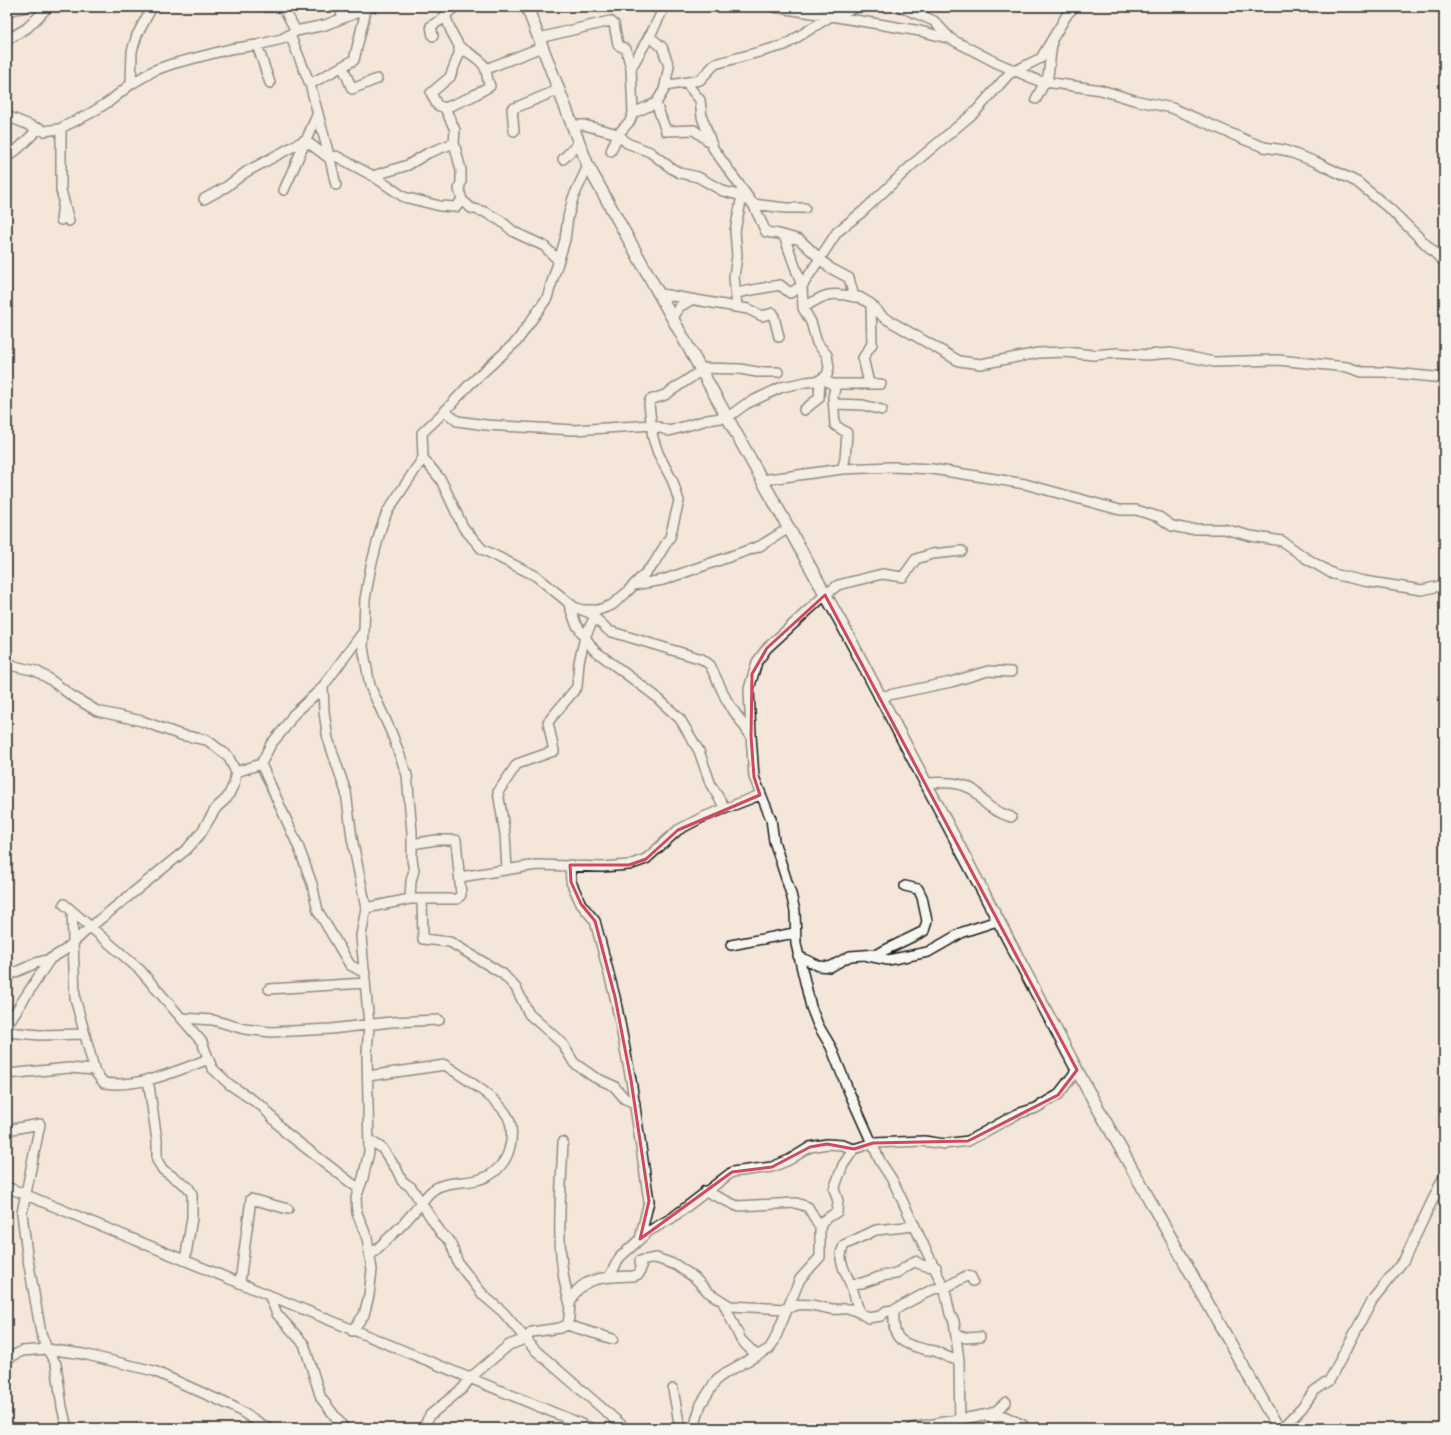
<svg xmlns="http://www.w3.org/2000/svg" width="1451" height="1435" viewBox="0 0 1451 1435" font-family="'Architects Daughter',sans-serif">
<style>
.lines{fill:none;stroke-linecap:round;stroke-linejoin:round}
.minor-casing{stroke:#1c1c1c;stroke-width:12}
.tertiary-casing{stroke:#1c1c1c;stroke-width:14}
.minor{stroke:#f6f6f2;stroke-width:9}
.tertiary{stroke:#f6f6f2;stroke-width:11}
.marked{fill:none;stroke:#d1495b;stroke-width:3;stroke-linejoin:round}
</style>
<rect width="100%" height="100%" fill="#f4e7d9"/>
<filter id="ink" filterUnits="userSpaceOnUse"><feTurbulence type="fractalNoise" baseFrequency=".025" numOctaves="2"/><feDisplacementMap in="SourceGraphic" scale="8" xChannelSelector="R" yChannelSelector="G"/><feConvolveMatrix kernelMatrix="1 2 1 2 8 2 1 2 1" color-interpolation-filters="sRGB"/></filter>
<g filter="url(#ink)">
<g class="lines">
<g class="minor-casing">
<path id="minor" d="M266 7H271
M283 7 296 31
M339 7 343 17
M774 7 831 16 857 7
M901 7 934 21 951 39 995 62 1039 81 1101 90 1134 100 1172 108 1248 141 1264 147 1284 150 1316 162 1357 182 1391 210 1444 262
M7 11 26 7
M290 35 310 84 330 159 336 156 373 176 404 197 440 206 456 207 462 200 459 189 461 182V170L454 143 455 130 445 108 437 105 431 93 450 77 459 54V46L451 31 445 15 455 7
M433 36 431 26 446 17
M539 38 610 21 614 24 618 45 626 49 631 68
M7 40 27 28 48 7
M257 45 270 83
M343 67 352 89 377 79
M486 69 542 47
M686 83 700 100 702 117 713 148 753 204 786 208H805
M131 84 132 51 137 35 152 7
M310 84 354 60 366 10
M665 86 700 80 715 64 785 45 831 16 920 31 951 39
M1036 99 1048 76 1052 44
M656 103 666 131 694 130 710 142
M445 108 471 97 490 86C486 79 488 73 485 68 481 58 467 53 459 46
M633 113 656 103 664 90 669 66 662 47 649 36
M7 116 44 131 59 129 91 113 110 101 131 84 155 70 172 64 230 49 257 45 282 39 296 31 325 25 372 7
M572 125H584L618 134 627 143 650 152 671 168 680 173 698 177 723 191 742 196 753 204 766 232 779 234 800 240 830 268 849 278 854 297H859L871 304 872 344 863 358 869 383
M61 128V190L69 221
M514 131 512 109 558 90
M611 151 618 134 630 121 633 113 631 68 654 28 664 7
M7 157C21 149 27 138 40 128
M563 159 579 143
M373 176 408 165 428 153 454 143
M284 190 318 113
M204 199 226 187 246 172 305 140 330 159 336 185
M462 200 471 208 485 212 501 221 514 232 544 246 558 260
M61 220 63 203
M784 236 802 286 803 308 811 322 817 343 827 355 829 367 827 375 820 380 819 398 804 410
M736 293 780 285 790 293 802 286 837 232 862 212 913 164 976 111 1009 74 1041 58 1068 13 1074 7
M661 294 748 309 762 316 773 313 779 337
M871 304 883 317 959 361 981 364 1038 353 1065 352 1093 355 1117 353 1147 355 1171 353 1214 362 1278 360 1347 367 1362 372H1384L1444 378
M737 307 734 277 737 256 735 231 742 196
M803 308C823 295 830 291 854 297
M673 319 679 307 691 300
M700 368 740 369 757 372H778
M832 384 835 388 833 397 835 425 847 433 845 459 842 469
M835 404 863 405 882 410
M445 411 469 385 517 341 547 298 565 240 568 217 573 198 588 166
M423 458 441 480 463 527 482 549 536 576 574 607 590 613 609 631 702 659 710 665 727 701 751 736 754 777 771 819 774 841 791 894 795 911 796 944 811 1007 818 1025 831 1047 849 1092 880 1161 893 1181 945 1290 950 1314 954 1321 959 1360C949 1359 944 1355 935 1351 930 1350 925 1350 920 1348 895 1342 893 1334 894 1310L886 1311 881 1316 868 1318C864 1315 859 1312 854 1310 847 1307 840 1310 833 1309 816 1307 803 1300 787 1309L730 1306 708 1292 695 1278 676 1265 656 1258 640 1261 641 1268 639 1274 633 1276C611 1277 580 1275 571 1301 568 1309 571 1316 567 1325L560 1328 532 1332 525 1339 509 1345 470 1378 463 1388 430 1415 423 1428
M762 480 842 469 893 467 932 469 983 477 1025 484 1120 510H1136L1159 517 1172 526 1187 529H1224L1251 536 1282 541 1304 557 1333 574 1364 581 1422 590 1444 585
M634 585 663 580 760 546 789 528
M568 602 576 624 594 650 654 695 680 719 699 751 711 785 725 808
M584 610H598L612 605 626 593 653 565 670 537 679 501 673 482 658 453 653 438 649 404 650 400 665 395 702 370
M364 632 363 647 370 686 392 734 407 775 412 832V860L414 870 411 881 410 899
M7 661 14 666 36 671 48 678 72 696 97 711 142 721 181 735 207 740 228 756 236 772
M323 686 324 712 328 739 346 792 352 838 366 908 361 936 369 1025 367 1052 369 1152 363 1178 356 1198 357 1213 367 1238 372 1270 369 1295 364 1315 352 1331
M879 697 951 682 988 671 1011 672
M751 736 749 689 757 662 767 648 825 595 838 585 882 574 903 577 916 559 932 554 962 551
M261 764 299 848 312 884 318 911 350 965 365 973
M924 783C940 782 963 781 976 792 979 795 981 799 984 802 991 809 1002 814 1011 817
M570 865 571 882 581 904 595 921 615 997 631 1080 649 1201 640 1239
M507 870 505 834 498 792 517 764 554 751 548 722 577 687 579 662 585 637 594 618
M460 877 537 865 602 867 629 865 646 859 678 830 701 818 760 795
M422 899 423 939 450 942 503 974 516 988 529 1014 562 1043 574 1063 594 1077 614 1086 625 1099 635 1103
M64 904 140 970 202 1042 212 1068 229 1084 263 1107 285 1132 359 1189
M366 908 410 899H457L461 895 456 840H436L412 844
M72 912 75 998 95 1072 104 1083C140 1088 176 1071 209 1059
M731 945 794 933
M798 956 819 966 830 967 850 956 877 954 924 931 927 921 922 897 918 889 905 886
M868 956 888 960 928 952 963 932 997 921
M7 976 36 963 50 959 65 950 88 929 187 849 201 833 216 808 227 798 234 784 236 772 261 764 271 744 284 729 293 715 321 689 364 631 365 599 371 566 381 528 387 512 423 458 422 433 445 411 457 421 486 425 574 430 653 425 669 431 707 420 728 417 746 404 782 387 806 382 824 380 832 384H881
M269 989 365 983
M182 1018 213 1020 244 1029 271 1032 331 1029 391 1022 439 1020
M7 1025 50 959
M7 1032 40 1035 85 1034
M7 1074 69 1068 94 1070
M368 1076 445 1065C463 1077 498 1098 508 1117 513 1127 512 1141 509 1150 506 1161 497 1172 486 1177 470 1185 448 1179 433 1190 424 1197 419 1207 411 1215 399 1230 383 1242 370 1256
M148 1079 157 1140V1160L163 1170 188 1187 192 1194V1218L185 1260
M7 1130 40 1124 22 1213 27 1254 41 1333 47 1349 56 1364 62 1407 67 1428
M369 1140 382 1148 397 1170 402 1181 411 1187 441 1233 450 1241 458 1263 484 1296 503 1312 534 1349 625 1428
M563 1142C561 1196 554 1252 570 1304
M7 1187 591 1428
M705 1191 737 1206 796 1203 808 1207 820 1227
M609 1277 620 1257 649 1231 672 1218 732 1172 772 1167 789 1160 810 1147 827 1144 842 1145 854 1149
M240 1282 251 1199 288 1209
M851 1284 862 1283 882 1276 895 1274 915 1261C921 1266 927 1267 936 1267
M269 1295 277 1314 304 1344 321 1398 344 1428
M723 1302 741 1340 757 1356
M894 1310 933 1289 945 1288 966 1276 971 1277 973 1281
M860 1313C856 1304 855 1294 851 1286 846 1271 836 1261 844 1245L876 1230 915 1226
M567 1325 613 1339
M956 1334 966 1338 980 1337
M7 1359 22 1351 47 1349 83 1354 154 1371 234 1407 268 1428
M959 1360 960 1428
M673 1389 680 1428
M989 1417 1004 1416 1023 1425 1024 1428
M694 1428 701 1404 717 1379 727 1372 769 1349 774 1341 800 1279 820 1257V1227L824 1220 837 1212 838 1201 834 1189 843 1165 854 1149 873 1143 924 1141 944 1144 968 1141 1017 1114 1036 1108 1058 1095 1077 1070
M912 1428 989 1414 997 1410 1006 1402
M1283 1428 1302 1408 1314 1391 1329 1381 1373 1299 1404 1260 1444 1176"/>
</g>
<g class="tertiary-casing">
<path id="tertiary" d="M527 7 588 166 844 628 1086 1087 1278 1428"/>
</g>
<use href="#minor" class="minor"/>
<use href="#tertiary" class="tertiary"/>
</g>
</g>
<path d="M0 0H1451V1435H0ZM825 595 1077 1070 1058 1095 968 1141 873 1143 854 1149 827 1144 810 1147 772 1167 732 1172 640 1239 649 1201 631 1080 615 997 595 921 581 904 571 882 570 865H629L646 859 678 830 760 795 754 777 751 736 752 674 767 648Z" fill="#f4e7d9" fill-opacity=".55" fill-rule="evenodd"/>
<path class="marked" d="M825 595 1077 1070 1058 1095 968 1141 873 1143 854 1149 827 1144 810 1147 772 1167 732 1172 640 1239 649 1201 631 1080 615 997 595 921 581 904 571 882 570 865H629L646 859 678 830 760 795 754 777 751 736 752 674 767 648Z"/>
<rect width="1451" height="1435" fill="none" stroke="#f6f6f2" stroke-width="24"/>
<rect x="12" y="12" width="1427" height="1411" fill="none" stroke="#1c1c1c" stroke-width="1.5" filter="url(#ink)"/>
</svg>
